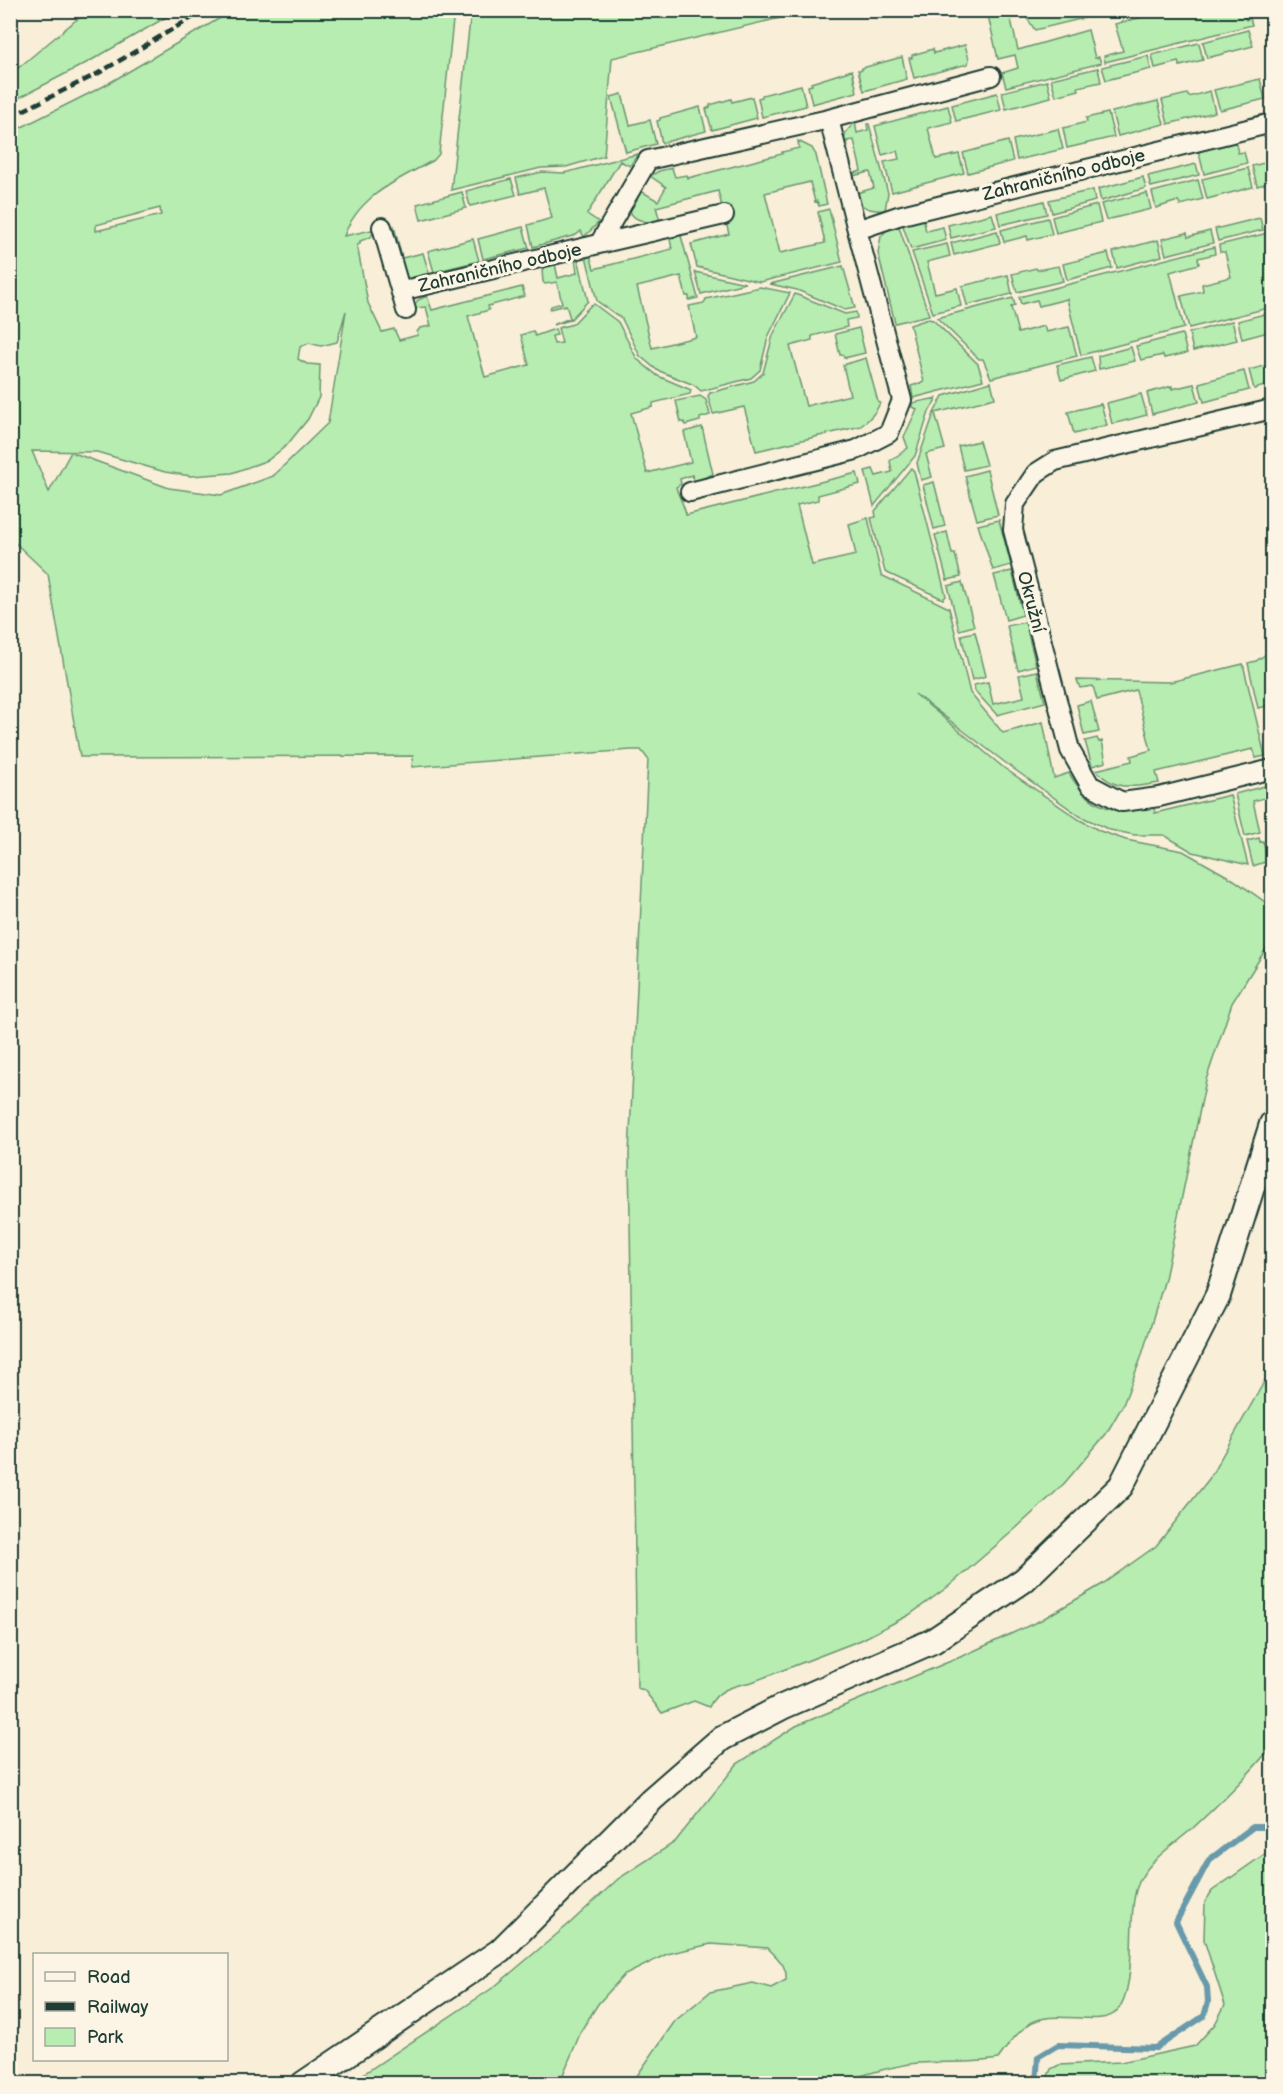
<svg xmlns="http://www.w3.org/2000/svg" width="1283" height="2094" viewBox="0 0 1283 2094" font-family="'Balsamiq Sans',sans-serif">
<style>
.green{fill:#b7edb0;stroke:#6b9572;stroke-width:1.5;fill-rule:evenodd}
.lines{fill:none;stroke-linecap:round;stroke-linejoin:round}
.stream{stroke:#689aab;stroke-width:6}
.street-casing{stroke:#1f3d34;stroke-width:22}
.secondary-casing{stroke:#1f3d34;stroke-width:28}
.street{stroke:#fcf5e5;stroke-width:18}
.secondary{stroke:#fcf5e5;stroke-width:24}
.rail{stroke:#1f3d34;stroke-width:4.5;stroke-dasharray:9 4.5;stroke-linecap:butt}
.labels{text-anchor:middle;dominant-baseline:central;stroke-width:6;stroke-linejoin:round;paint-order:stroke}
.street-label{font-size:18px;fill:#1f3d34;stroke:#fcf5e5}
</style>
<rect width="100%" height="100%" fill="#f9eed7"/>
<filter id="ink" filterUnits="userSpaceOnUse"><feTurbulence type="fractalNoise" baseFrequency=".0167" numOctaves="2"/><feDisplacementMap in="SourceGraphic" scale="12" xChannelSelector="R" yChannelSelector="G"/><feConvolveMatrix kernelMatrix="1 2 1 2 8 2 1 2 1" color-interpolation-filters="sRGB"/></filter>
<g filter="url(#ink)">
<path class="green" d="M92 10 177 11 90 61 11 102V74L76 20Z
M232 11H454L439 154 434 160C398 180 359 195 344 236L371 230 373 233 371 237 360 241V244L357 245 368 303 382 332 394 329 399 340 418 335 417 332 420 328 431 326 426 307 415 308 413 306 418 300 427 296 432 310 522 287 525 296 488 306 489 310 468 316 485 377 529 365 521 335 533 331 535 336 555 329 557 335 552 336 554 344 562 343 558 328 573 324 591 305 594 304 618 322 637 359 658 376 691 390 690 394 653 403V407L631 413 647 473 691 462 684 432 702 427 713 474 694 482 692 475 680 479 681 484 676 487C679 498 684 504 686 515L857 473 860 484 818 495V500L797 505 812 565 856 555 849 524 868 518 881 575 949 608 970 693 1003 733 1043 722 1054 778 1069 773C1090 809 1115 815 1154 808L1155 813 1230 795 1248 865 1193 852 1164 835H1135L1110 830 1080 816 1011 767 915 694 1004 768 1080 820 1100 831 1126 840 1183 851 1234 880 1272 907V939L1232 1003 1206 1080 1165 1279 1141 1358 1123 1405 1106 1434 1062 1486 1014 1530 949 1586 909 1615 861 1640 752 1682C733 1686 717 1689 709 1707L694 1701 662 1713 644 1690 637 1688 629 1154 648 759 641 750H631L412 767 413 756 80 757 48 574 11 539 10 133 104 86ZM160 208 161 215 96 231V225ZM346 311 328 423 273 476 221 495 169 488 71 452 49 492 32 451 97 452 165 472 191 476 232 473 268 460 287 445 308 419 319 397 320 365 307 364 298 359 300 347 309 343 321 346 337 342Z
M471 11V10L809 11 612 58 604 156 566 167 541 168 451 190Z
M987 11H1009L1018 50 1088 30 1095 58 1099 57 1101 63 1006 87 1002 73 1018 68 1015 55 998 59Z
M1022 11H1113L1035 30Z
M1166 11H1243L1246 20 1250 18 1252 25 1105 62 1104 56 1123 51 1115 24Z
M1248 30 1253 46 1207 58 1203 42Z
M1199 43 1203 60 1180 66 1178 62 1155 68 1152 55Z
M965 45 969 59 968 64 914 78 909 58H912V55L933 49 934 53Z
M1148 56 1151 69 1106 80 1102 67Z
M902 57 907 79 864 91 858 70H862V68Z
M1098 68 1101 82 1078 87 1079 90 1056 96 1051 79Z
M852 70 857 92 812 104 808 86 812 85 811 83Z
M1260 79 1265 99 1220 110 1214 90Z
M1047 81 1051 97 1006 109 1002 92Z
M801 85 806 106 762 117 758 98 762 97V95Z
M1210 91 1215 112 1168 124 1162 100 1187 94 1189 97Z
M997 93 1001 110 956 121 952 105Z
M622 94 630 125 650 120 656 144 626 152 611 97Z
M752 97 757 118 712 130 706 109 710 107V105L731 99 732 102Z
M1158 101 1164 124 1118 136 1112 112Z
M948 106 952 122 928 128 936 159 959 154 964 173 892 192 884 162 899 159 897 151 882 155 875 126Z
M700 107 706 131 662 143 657 121 660 120V118Z
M1108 113 1114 137 1067 148 1063 128 1087 122 1086 118Z
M855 122 857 133 868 130 867 124H869L888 193 885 210C870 211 860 208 853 194L874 188 870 172 848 177V175L861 171 854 140 847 141 848 147 842 148 846 132Z
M1058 129 1063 149 1017 160 1013 140Z
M1235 140 1238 153 1244 152 1247 163 1204 174 1198 149Z
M798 141 812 148 816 155 827 204 819 206 817 201 815 202 810 182 765 193 780 253 825 243 818 212 829 209 842 262 760 282 697 267 691 244 729 234 718 191 656 207 660 221C647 224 624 220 631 201 634 195 639 190 642 184L644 186 641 191 658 201 666 187 650 176 659 171 672 168 675 177 687 175 688 178 782 154V152L799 148Z
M1008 141 1013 161 968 173 963 153Z
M638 154 630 166 620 161 587 214 599 222 584 237 581 231 576 235 533 247 528 225 552 218 544 188 520 194 516 178 542 172 564 173Z
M1272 161V182L1257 186 1252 166Z
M1196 164 1199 175 1151 187 1148 176Z
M1248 168 1253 187 1207 199 1202 179Z
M1143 177 1146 188 1101 201 1098 189Z
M511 179 516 195 470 206 466 191Z
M1198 180 1203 199 1180 205 1178 201 1156 208 1152 192Z
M1093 190 1095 201 1052 213 1049 200Z
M462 192 466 208 421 220 417 204Z
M1147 193 1151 209 1106 220 1101 204Z
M1044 201 1047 214 1000 225 997 213Z
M1097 205 1101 222 1056 233 1052 217Z
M992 214 996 227 951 238 948 225Z
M923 218 926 231 943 227 946 240 911 249 902 223Z
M1048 218 1052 234 1028 240 1027 236 1004 242 1001 230Z
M1260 218 1263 230 1218 241 1215 229Z
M898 224 929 315 895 323 878 253 881 236 890 227Z
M394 226 402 258 423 253 429 273 405 279 391 228Z
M523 227 529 248 483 259 478 239Z
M997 231 1000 243 954 255 951 243Z
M1210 231 1213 243 1166 255 1162 239 1187 233 1188 237Z
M680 232 698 298 689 300V296H686L681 276 637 287 652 348 696 337 689 306 704 303 706 299 760 287 790 293 768 337 760 370 751 378 701 391 694 385 657 370 640 356 622 319 597 301 586 256 590 255 594 269 672 249 669 234Z
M1272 232V307L1189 328 1181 296 1203 291 1202 284 1231 277 1225 252H1220L1219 245Z
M473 239 479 261 434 272 428 251Z
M1158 240 1162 256 1117 268 1113 252Z
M947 244 950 256 927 262 935 293 957 288 961 306 933 313 912 252Z
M1214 247 1215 254 1198 258 1199 264 1170 272 1184 328 1081 355 1067 299 1039 306 1037 300 1021 304 1019 297Z
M1108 253 1112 268 1067 280 1063 264Z
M575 258H578L588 301 570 320 553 325 570 318 566 305 550 309 551 306 562 303 557 282 545 284 543 282 542 270 546 266 555 264 558 278 577 273Z
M843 266 855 308 845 310 797 290 770 284Z
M1059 266 1063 281 1017 292 1012 274 1036 268 1037 270Z
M695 272 745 283 701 294Z
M1008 275 1012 294 967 305 962 286Z
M795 294 845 314 856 312 857 318 846 320 847 327 812 336V340L790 346 806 406 850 395 843 365 866 358 878 402 880 403C876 413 870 419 861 426L756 451 744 407 713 414 708 396 710 393 754 381 763 373 773 335Z
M1013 298 1015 305 1011 307 1018 333 1044 326 1046 332 1069 327 1077 356 991 378 983 359H979L937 318Z
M1272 312V331L1242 339 1238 321Z
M928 319 933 320 978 364 983 380 913 398 911 386 924 382 910 325Z
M1232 321 1237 340 1193 351 1189 333Z
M859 328 865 353 844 358 843 355H840L835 334Z
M1182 334 1187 353 1164 358 1163 355 1141 360 1136 346Z
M1131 347 1135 361 1099 369 1098 356Z
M1091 357 1095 371 1061 380 1057 365Z
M1272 364V384L1254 389 1249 370Z
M1244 371 1249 390 1204 402 1199 383Z
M991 382 995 398 935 413 945 449 926 454 932 477 921 480 917 463 934 413 943 396Z
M1194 384 1199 402 1152 414 1147 393 1172 386V389Z
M1141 394 1147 415 1112 424 1107 403Z
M700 396 706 400 710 415 700 418V421L685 425 684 422H681L676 401Z
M937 398 929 412 915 456 874 506 865 471 873 469 876 476 892 472 890 461 908 448 904 437 917 409 912 407V403Z
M1101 404 1107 425 1074 434 1068 412Z
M979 441 986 465 964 470 958 446Z
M911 468 914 471 946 596 943 599 885 572 871 518 876 517 875 511Z
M987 470 998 515 977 520 965 476Z
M934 482 945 526 934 529 923 485Z
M999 520 1011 565 993 570 978 525Z
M947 532 952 554H955L961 577 947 580 935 535Z
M1012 571 1023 615 1006 620 994 575Z
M962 582 974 626 959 630 948 586Z
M1025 622 1036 665 1018 670 1007 626Z
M975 632 986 676 972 680 961 635Z
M1272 650V673L1266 675 1272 705 1258 708 1248 663 1256 661Z
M1243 664 1265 756 1256 758 1253 749 1156 772 1159 783C1131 787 1116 792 1096 770L1132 761 1131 756 1151 750 1136 690 1097 700 1093 686 1080 688 1077 680 1170 682Z
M1037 671 1045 702 997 715 975 691 974 685 988 682 993 704 1024 697 1019 675Z
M1091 701 1099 732 1084 735 1077 705Z
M1097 738 1099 742 1102 741 1106 762 1092 766 1085 741Z
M1272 784V796L1253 801 1260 832 1245 836 1235 794Z
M1259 838 1260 842 1263 841 1268 861 1253 866 1247 841Z
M1272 1368V1746C1249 1775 1221 1802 1193 1828 1174 1845 1146 1861 1137 1887 1126 1918 1139 1988 1116 2012 1100 2028 1051 2007 1028 2025 1015 2034 1007 2047 998 2059 971 2064 945 2061 918 2063 896 2065 861 2075 841 2083H632L675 2021 710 1992 753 1983 771 1988 786 1980C788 1966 777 1958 768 1948L711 1944 667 1954 623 1976 598 2004 582 2029 562 2077 553 2083H350L494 1987 569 1924 618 1879 675 1842 737 1764 796 1726 965 1655 1041 1620 1101 1585 1156 1546 1209 1479Z
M1272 1849V2083H1045L1051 2069 1059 2065 1121 2062 1195 2046 1215 2024 1225 2005 1204 1940 1205 1902 1212 1891Z"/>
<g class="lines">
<path class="stream" d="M1036 2084 1038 2057 1058 2045 1156 2048 1204 2016 1208 2002 1207 1987 1176 1922 1209 1860 1253 1827H1272"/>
<g class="street-casing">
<path id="street" d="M829 119 857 230
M382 227 406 310
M599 244 724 215
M401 291 599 244 648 160 829 119 991 76
M1272 409 1055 461 1036 473 1015 504 1013 530 1070 750 1090 785 1122 802 1159 797 1272 769
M690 492 856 450 889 433 902 400 857 230 898 216 1272 123"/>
</g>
<g class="secondary-casing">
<path id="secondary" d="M303 2084 500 1951 652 1799 722 1738 782 1707 933 1641 1024 1580 1121 1486 1218 1295 1272 1124"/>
</g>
<use href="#street" class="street"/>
<use href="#secondary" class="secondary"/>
<path class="rail" d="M10 117 97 74 205 10"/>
</g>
</g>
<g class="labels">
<g class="street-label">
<text transform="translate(1064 175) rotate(-14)">Zahraničního odboje</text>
<text transform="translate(500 268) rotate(-13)">Zahraničního odboje</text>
<text transform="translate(1031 602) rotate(75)">Okružní</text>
</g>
</g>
<rect width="1283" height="2094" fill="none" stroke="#fcf5e5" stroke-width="36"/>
<rect x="18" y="18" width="1247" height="2058" fill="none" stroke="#1f3d34" stroke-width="2" filter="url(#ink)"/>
<rect x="33" y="1953" width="195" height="108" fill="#fcf5e5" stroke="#a4ab9e" stroke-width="1.5"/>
<rect x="45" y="1972" width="30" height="9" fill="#fcf5e5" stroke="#a4ab9e" stroke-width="1.5"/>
<text x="87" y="1983" font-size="18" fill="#1f3d34">Road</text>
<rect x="45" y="2002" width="30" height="9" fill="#1f3d34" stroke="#a4ab9e" stroke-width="1.5"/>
<text x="87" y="2013" font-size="18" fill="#1f3d34">Railway</text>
<rect x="45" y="2028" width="30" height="18" fill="#b7edb0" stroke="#a4ab9e" stroke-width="1.5"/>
<text x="87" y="2043" font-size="18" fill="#1f3d34">Park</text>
</svg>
